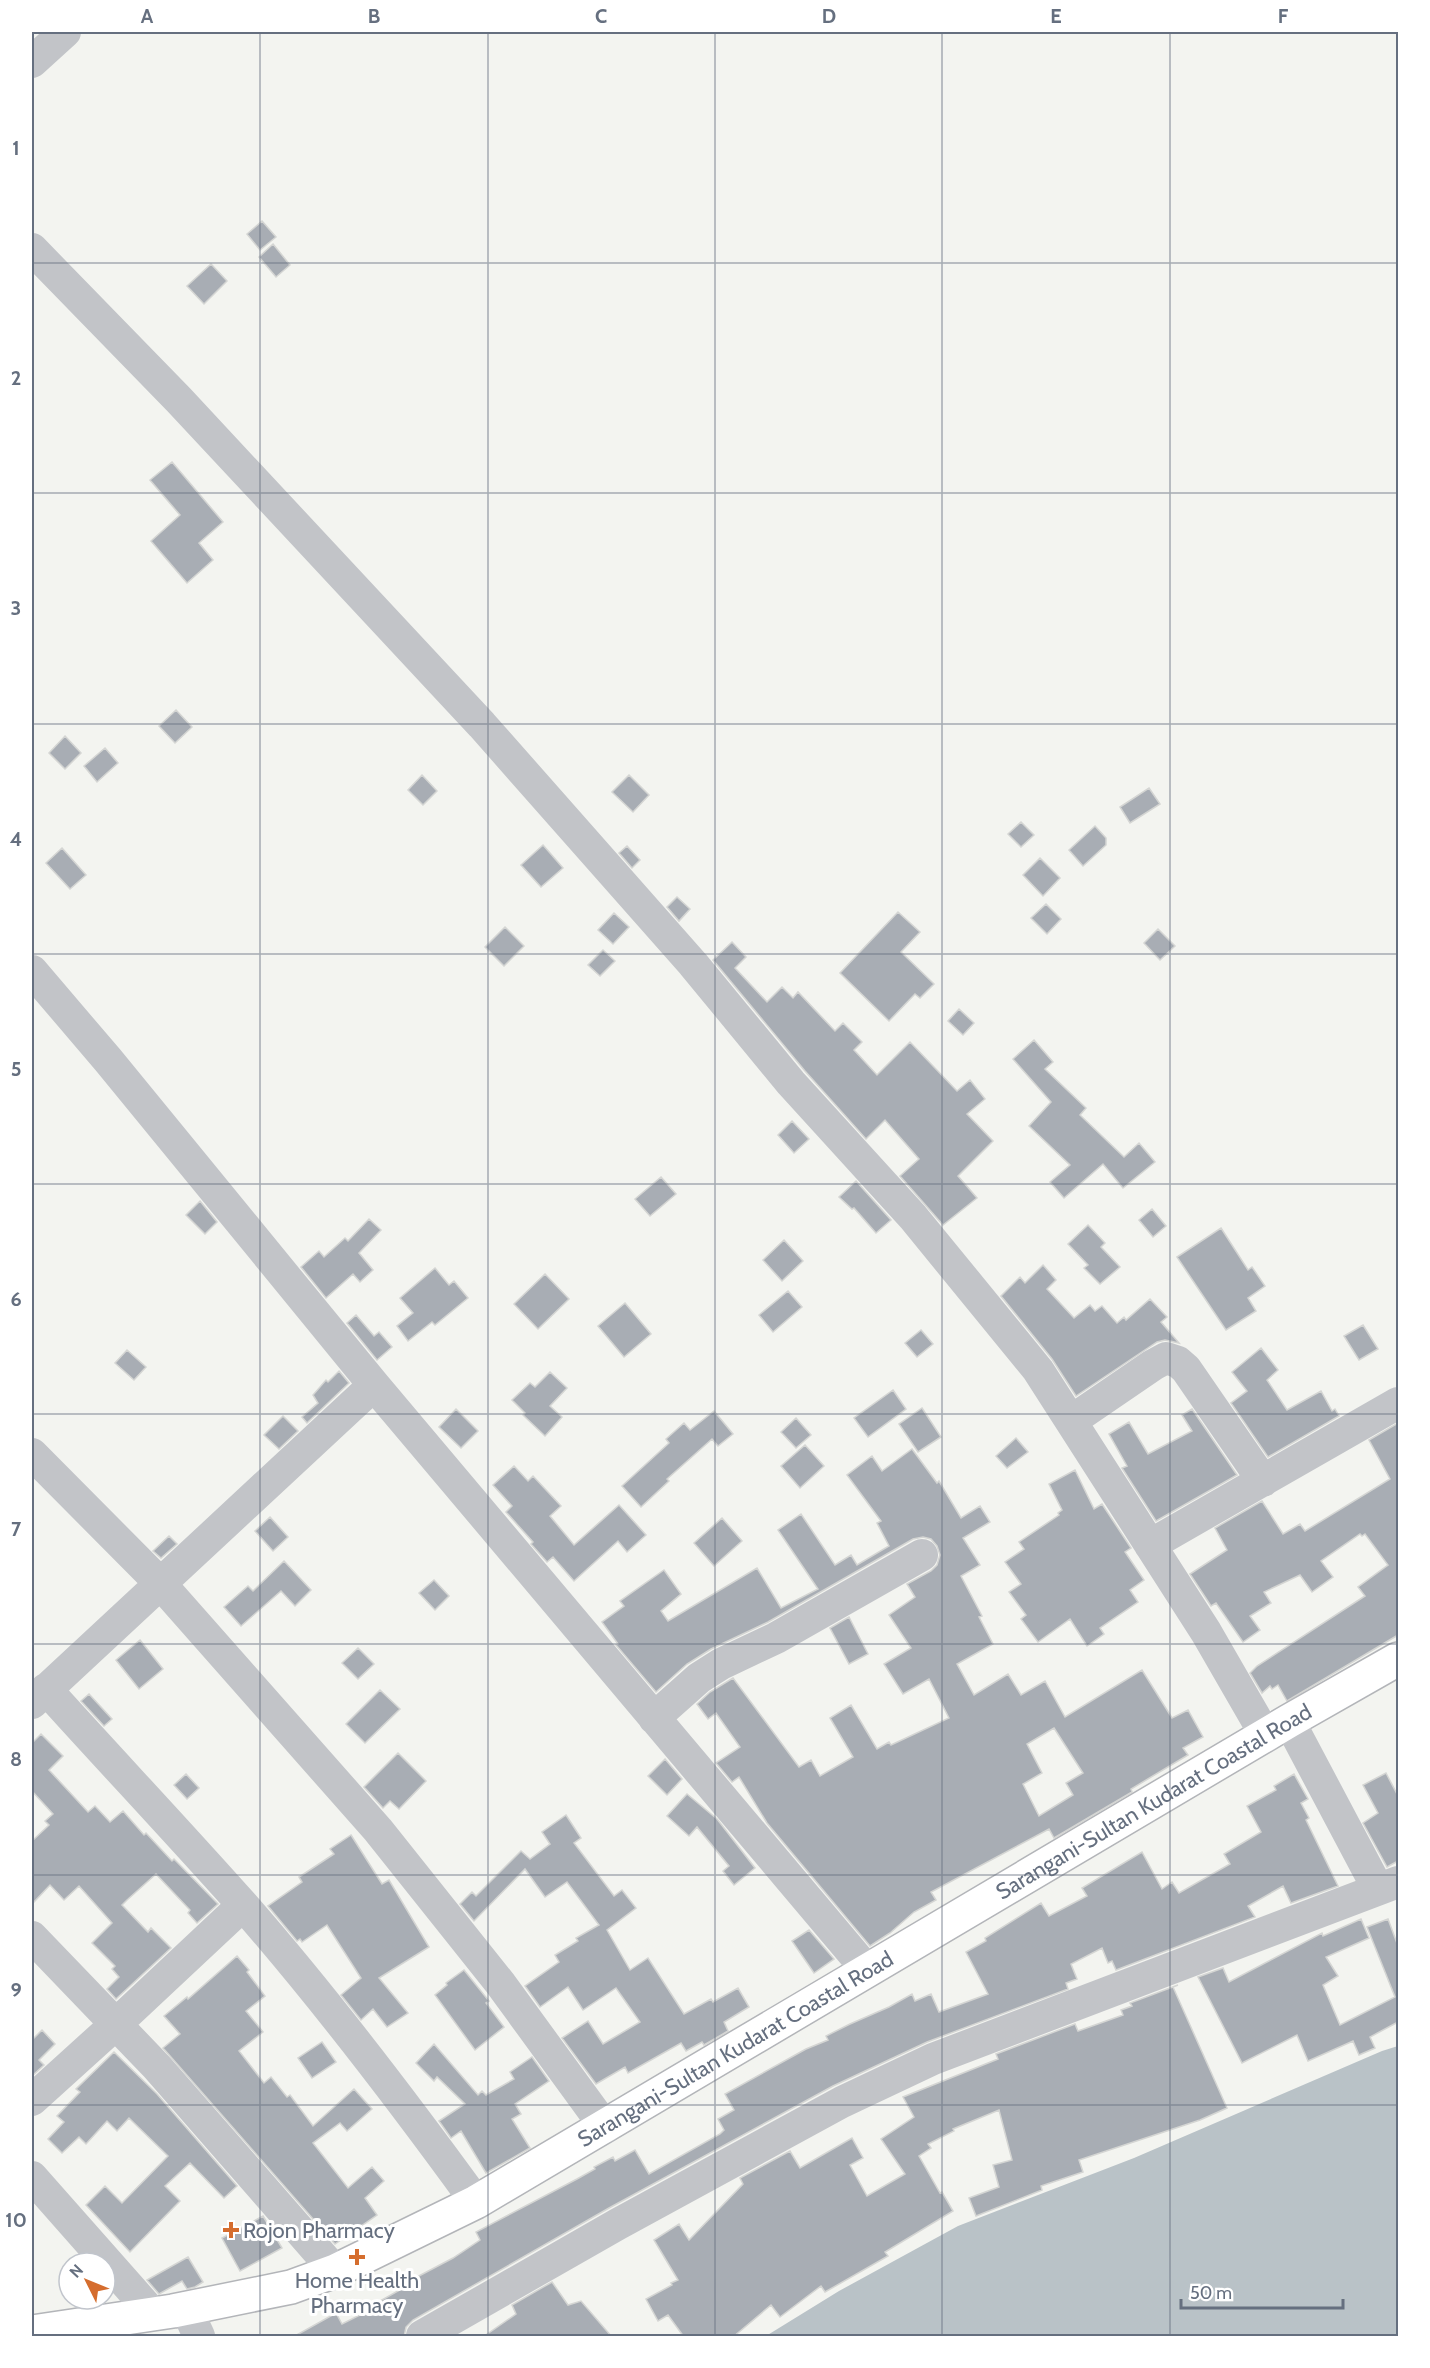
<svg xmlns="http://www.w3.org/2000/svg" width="1430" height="2368" viewBox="0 0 1430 2368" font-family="Cabin,sans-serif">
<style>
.water{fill:#b9c2c7}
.building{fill:#a8adb4;stroke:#d4d5d3;stroke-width:1.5;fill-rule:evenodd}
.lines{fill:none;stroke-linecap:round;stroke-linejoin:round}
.major-casing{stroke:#b3b5b9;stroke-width:36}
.minor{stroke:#c2c4c8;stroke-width:32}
.major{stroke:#fff;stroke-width:33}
.grid{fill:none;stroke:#656f7f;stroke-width:1.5;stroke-opacity:0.55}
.poi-dot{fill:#d56d2e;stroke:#fff;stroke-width:2}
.labels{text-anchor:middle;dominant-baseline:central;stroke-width:6;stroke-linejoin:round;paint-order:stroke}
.street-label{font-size:22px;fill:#656f7f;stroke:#fff}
.poi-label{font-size:22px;fill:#656f7f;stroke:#fff;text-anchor:start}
.neatline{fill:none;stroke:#656f7f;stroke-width:2}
.grid-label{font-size:20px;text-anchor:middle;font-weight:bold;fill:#656f7f}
</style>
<rect width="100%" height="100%" fill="#f3f4f0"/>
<path class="water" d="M1398 2046V2336H766L839 2291 958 2226 1134 2158 1382 2051Z"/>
<path class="building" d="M262 221 276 237 260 250 247 234Z
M273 244 290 265 276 277 259 257Z
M211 264 227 281 204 304 187 286Z
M172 462 223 522 199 543 213 560 187 583 151 541 180 515 150 480Z
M176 710 192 727 175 743 159 726Z
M65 736 81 753 65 769 49 753Z
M105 748 118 763 97 782 84 766Z
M422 775 437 791 423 805 408 790Z
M629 775 649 795 633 812 612 792Z
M1149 788 1160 804 1130 823 1120 807Z
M1021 822 1034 835 1021 847 1008 834Z
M1095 826 1106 838V845L1083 866 1069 850Z
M543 845 563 868 541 887 521 865Z
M627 846 640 860 632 868 619 853Z
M62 848 86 875 70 889 46 863Z
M1040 858 1060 878 1043 896 1023 875Z
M677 897 690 909 679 921 667 907Z
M1046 904 1061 919 1047 934 1031 918Z
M898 912 920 932 901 952 934 984 920 998 915 994 889 1021 840 973Z
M614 913 629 927 613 944 598 930Z
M505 927 524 946 504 966 485 947Z
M1158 929 1175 946 1160 960 1144 943Z
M732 942 746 957 735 968 767 1002 782 987 793 998 798 992 835 1031 843 1023 862 1042 854 1050 877 1075 910 1042 957 1091 970 1080 985 1099 967 1114 993 1141 958 1176 977 1198 943 1225 900 1176 919 1159 885 1120 866 1139 805 1071 713 960Z
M603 950 615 961 600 976 588 965Z
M959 1009 974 1023 963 1035 948 1021Z
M1034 1040 1053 1062 1045 1069 1086 1108 1080 1115 1124 1157 1139 1143 1155 1162 1123 1188 1103 1164 1064 1198 1050 1182 1070 1165 1029 1126 1051 1102 1013 1059Z
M792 1121 809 1139 794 1153 778 1135Z
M661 1177 676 1194 650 1216 635 1199Z
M856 1181 891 1220 876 1233 854 1208 852 1209 839 1197Z
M200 1201 217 1222 205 1234 186 1215Z
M1152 1209 1166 1226 1153 1237 1139 1220Z
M369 1219 381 1230 359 1253 373 1270 360 1282 353 1274 326 1298 301 1267 319 1251 324 1257 345 1238 348 1241Z
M1088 1225 1105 1243 1101 1247 1120 1267 1100 1284 1084 1268 1088 1265 1068 1244Z
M1221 1228 1248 1270 1252 1267 1265 1286 1248 1298 1256 1311 1226 1330 1177 1257Z
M784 1240 803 1261 782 1281 763 1260Z
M1043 1265 1056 1280 1047 1289 1074 1318 1090 1305 1095 1311 1102 1306 1117 1323 1124 1317 1126 1320 1150 1299 1167 1317 1161 1322 1179 1343 1165 1340 1157 1342 1076 1396 1052 1359 1001 1296 1020 1277 1025 1283Z
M435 1268 449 1285 454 1281 468 1298 435 1325 432 1322 408 1341 397 1326 413 1313 400 1298Z
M545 1274 569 1299 538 1329 514 1304Z
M788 1291 802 1307 773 1332 759 1315Z
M625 1303 651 1334 624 1357 598 1326Z
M356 1315 374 1336 379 1332 392 1347 377 1360 347 1323Z
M1363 1325 1378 1349 1359 1360 1344 1336Z
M921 1330 933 1344 917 1357 905 1343Z
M1261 1348 1278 1370 1267 1380 1287 1410 1321 1391 1332 1411 1335 1409 1339 1416 1268 1457 1231 1403 1247 1391 1232 1372Z
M127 1350 146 1367 134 1380 115 1363Z
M339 1371 349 1383 307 1423 302 1417 318 1403 313 1395 326 1380 328 1382Z
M550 1372 567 1388 550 1406 562 1417 545 1436 523 1415 525 1413 512 1400 530 1383 535 1387Z
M893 1390 906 1409 868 1437 854 1418Z
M922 1408 941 1437 918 1452 899 1424Z
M456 1409 478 1431 461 1448 439 1427Z
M1192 1409 1237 1475 1156 1521 1122 1468 1127 1466 1109 1434 1129 1422 1148 1454 1192 1431 1182 1415Z
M714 1411 733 1434 718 1446 712 1439 667 1479 669 1481 641 1507 622 1486 669 1443 666 1439 684 1423 690 1430Z
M283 1416 298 1431 279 1449 264 1435Z
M796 1418 811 1435 796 1448 781 1432Z
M1398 1423V1635L1287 1701 1278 1685 1272 1689 1270 1686 1262 1693 1250 1673 1257 1666 1365 1596 1358 1587 1388 1565 1365 1534 1362 1536 1360 1534 1321 1561 1333 1577 1312 1592 1300 1575 1264 1592 1271 1603 1250 1616 1260 1630 1243 1642 1216 1603 1211 1606 1190 1574 1227 1550 1215 1528 1262 1501 1283 1534 1300 1524 1305 1531 1390 1479 1369 1440Z
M1016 1438 1028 1452 1007 1468 996 1456Z
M805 1445 824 1466 800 1488 781 1466Z
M912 1449 937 1483 939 1481 961 1518 980 1506 990 1522 963 1538 980 1565 961 1576 982 1616 979 1617 993 1644 957 1664 974 1695 1008 1674 1021 1695 1045 1681 1065 1717 1142 1670 1172 1718 1188 1710 1203 1737 1183 1748 1188 1755 1131 1789 1132 1792 1054 1838 1049 1829 931 1892 936 1900 914 1912 890 1933 870 1946 767 1823 739 1777 732 1782 716 1763 740 1747 716 1713 708 1719 697 1704 710 1692 733 1678 799 1767 811 1760 820 1776 853 1757 830 1718 851 1705 877 1749 889 1742 891 1745 949 1718 929 1679 903 1694 884 1664 911 1648 889 1615 915 1597 907 1584 931 1571 937 1565 940 1555 937 1546 931 1539 923 1537 913 1539 768 1622 711 1649 687 1664 656 1692 616 1645 618 1644 602 1622 624 1606 620 1601 664 1570 681 1594 661 1611 668 1621 757 1568 781 1608 818 1589 778 1530 801 1514 835 1565 851 1555 857 1565 889 1546 877 1523 881 1521 847 1475 872 1456 882 1471ZM1054 1728 1083 1773 1066 1783 1073 1795 1039 1816 1023 1784 1042 1773 1027 1744Z
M514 1466 528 1481 533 1476 561 1506 550 1516 574 1545 619 1505 646 1535 627 1552 618 1541 574 1581 553 1557 547 1562 531 1544 533 1542 506 1512 512 1506 493 1485Z
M1075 1470 1094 1509 1102 1504 1131 1548 1125 1552 1144 1580 1130 1590 1138 1602 1100 1628 1104 1634 1087 1646 1070 1619 1038 1642 1021 1619 1026 1615 1009 1592 1021 1584 1005 1562 1024 1549 1019 1542 1059 1515 1058 1513 1062 1510 1049 1484Z
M270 1517 288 1537 273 1551 255 1531Z
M722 1518 742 1541 714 1566 694 1543Z
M169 1536 177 1544 161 1558 153 1551Z
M284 1561 311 1590 295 1606 281 1591 241 1626 224 1607 248 1586 253 1591Z
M434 1580 449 1596 435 1610 419 1593Z
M849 1617 868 1654 849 1664 830 1628Z
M140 1640 163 1669 139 1689 116 1660Z
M358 1648 374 1664 358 1679 342 1663Z
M380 1690 400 1709 365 1743 346 1724Z
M89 1694 112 1719 104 1726 81 1701Z
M41 1734 63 1756 49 1770 88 1812 95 1806 110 1822 123 1811 144 1835 146 1833 172 1861 174 1859 218 1904 197 1923 188 1913 190 1910 156 1874 127 1900 122 1905 148 1932 151 1928 171 1948 116 1999 107 1989 119 1977 112 1969 115 1966 92 1943 112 1923 79 1886 64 1900 50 1885 32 1904V1841L49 1825 45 1821 53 1814 32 1791V1743Z
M398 1753 426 1781 399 1809 390 1801 383 1808 364 1787Z
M665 1759 682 1779 667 1795 648 1776Z
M1386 1773 1398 1796V1861L1387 1867 1363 1823 1378 1813 1363 1785Z
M186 1774 199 1788 187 1799 174 1785Z
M1294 1774 1308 1799 1301 1803 1309 1818 1306 1820 1338 1886 1291 1903 1283 1886 1248 1906 1255 1917 1116 1970 1112 1961 1108 1963 1102 1948 1071 1964 1077 1979 1066 1983 1068 1989 927 2042 833 2086 609 2208 413 2320 406 2327 404 2337H293L336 2313 342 2324 382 2304 380 2301 398 2291 395 2286 417 2277 453 2258 480 2240 476 2232 577 2179 595 2169 594 2167 613 2157 615 2161 635 2150 649 2174 720 2134 724 2130 718 2119 734 2110 725 2094 806 2049 828 2040 826 2036 850 2024 889 2007 912 1994 915 2001 931 1994 939 2012 988 1994 966 1952 986 1941 985 1938 1041 1903 1049 1916 1087 1896 1082 1888 1142 1852 1162 1889 1172 1882 1179 1893 1230 1864 1224 1854 1261 1832 1247 1806 1276 1790 1274 1786Z
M687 1794 717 1819 755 1868 734 1885 723 1871 729 1866 697 1827 689 1836 667 1816Z
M566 1815 581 1838 574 1843 614 1896 622 1890 636 1908 607 1930 630 1970 648 1958 684 2014 711 1999 713 2002 738 1988 749 2007 724 2022 728 2031 704 2045 702 2042 686 2051 681 2043 628 2073 625 2067 596 2084 562 2038 588 2021 603 2044 640 2022 616 1988 583 2010 568 1987 540 2007 525 1986 559 1962 555 1955 578 1941 576 1938 599 1925 567 1882 545 1897 525 1869 474 1921 460 1904 472 1892 476 1896 521 1851 530 1859 550 1844 542 1832Z
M351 1835 382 1884 389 1880 429 1947 379 1978 408 2013 387 2027 373 2009 361 2020 341 1995 361 1978 327 1925 302 1942 300 1939 297 1941 268 1906 302 1882 299 1877 334 1854 330 1849Z
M1361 1919 1369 1938 1326 1957 1338 1976 1323 1985 1340 2025 1395 1997 1367 1927 1388 1919 1398 1946V2022L1370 2037 1375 2048 1359 2055 1353 2041 1308 2061 1297 2035 1242 2063 1198 1977 1223 1968 1229 1982 1322 1933 1323 1936Z
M809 1930 834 1959 814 1973 792 1941Z
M237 1956 249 1970 247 1972 265 1996 246 2011 263 2032 239 2051 264 2083 271 2077 287 2097 290 2095 313 2126 354 2089 372 2109 347 2131 340 2123 313 2143 348 2188 372 2167 384 2181 365 2198 377 2215 335 2244 163 2048 180 2034 164 2016 187 1997 188 1999Z
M464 1970 489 2001 486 2003 504 2027 475 2050 435 1995 447 1985 446 1983Z
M1178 1985 1173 1987 1227 2108 1200 2120 1079 2160 1083 2172 1041 2186 1042 2190 976 2216 969 2198 999 2187 993 2165 1012 2160 999 2110 953 2129 954 2131 928 2144 931 2148 919 2156 940 2193 942 2192 953 2211 885 2252 888 2256 825 2292 821 2286 780 2317 771 2305 733 2337H684L668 2315 658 2321 646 2299 672 2285 671 2283 678 2280 654 2240 679 2224 689 2240 743 2184 740 2178 790 2151 800 2168 852 2138 863 2158 850 2165 867 2196 905 2174 881 2139 914 2117 903 2097 998 2059 996 2054 1075 2024 1078 2031 1123 2015 1121 2010 1132 2006 1130 2003Z
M42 2030 55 2044 39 2060 44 2065 32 2076V2040Z
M322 2042 336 2062 312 2078 298 2058Z
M434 2044 478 2095 482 2091 486 2095 514 2079 510 2072 532 2057 549 2081 515 2104 521 2114 512 2119 530 2148 486 2173 461 2131 451 2138 439 2121 465 2104 437 2077 434 2081 416 2063Z
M114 2052 157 2094 237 2186 224 2198 190 2163 165 2186 180 2201 130 2252 86 2205 105 2186 122 2203 168 2156 129 2118 117 2131 107 2121 86 2144 79 2137 62 2153 48 2139 64 2122 57 2116 80 2092 76 2089Z
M263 2216 282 2248 240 2271 222 2238Z
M188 2257 203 2282 195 2287 187 2289 182 2281 159 2294 147 2280Z
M552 2282 568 2305 581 2301 612 2337H483L516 2314 512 2305Z"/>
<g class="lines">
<g class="major-casing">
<g id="major">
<path id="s1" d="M32 2332 173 2311 291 2287 335 2271 476 2202 1289 1721 1398 1659"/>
</g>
</g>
<path class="minor" d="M32 62 65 32
M32 249 179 400 482 725 693 964 791 1083 913 1217 1038 1370 1206 1632 1266 1736
M32 971 108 1060 374 1385 867 1970
M1071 1421 1153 1365 1166 1358 1178 1362 1186 1369 1263 1481
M32 1454 159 1582 378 1830 500 1983 605 2127
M1150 1545 1398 1403
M46 1689C111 1761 178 1832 243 1905 326 2000 402 2100 476 2202
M32 1703 374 1385
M654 1718 699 1678 721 1664 776 1638 922 1555
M1289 1721 1378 1889
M32 1937 157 2067 335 2271
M32 2100 116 2024 243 1905
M32 2177 153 2314
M186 2308 199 2336
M422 2336 618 2224 842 2102 933 2059 1398 1882"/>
<use href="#major" class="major"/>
</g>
<path class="grid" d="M260 32V2336M488 32V2336M715 32V2336M942 32V2336M1170 32V2336M32 263H1398M32 493H1398M32 724H1398M32 954H1398M32 1184H1398M32 1414H1398M32 1644H1398M32 1875H1398M32 2105H1398"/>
<g class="poi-dot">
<path d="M228 2221h6v6h6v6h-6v6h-6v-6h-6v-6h6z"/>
<path d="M354 2248h6v6h6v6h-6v6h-6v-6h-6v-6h6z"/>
</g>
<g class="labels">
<g class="street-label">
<text stroke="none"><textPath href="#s1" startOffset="1254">Sarangani-Sultan Kudarat Coastal Road</textPath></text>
<text stroke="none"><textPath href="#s1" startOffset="768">Sarangani-Sultan Kudarat Coastal Road</textPath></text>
</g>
<g class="poi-label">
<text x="243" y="2230">Rojon Pharmacy</text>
<text x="357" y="2280" text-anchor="middle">Home Health<tspan x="357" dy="25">Pharmacy</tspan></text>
</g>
</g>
<rect width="1430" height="2368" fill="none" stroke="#ffffff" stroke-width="66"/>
<g transform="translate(87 2281) rotate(313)"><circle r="28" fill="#ffffff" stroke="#c1c5cc" stroke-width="1.5"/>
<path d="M0-4.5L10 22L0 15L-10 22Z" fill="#d56d2e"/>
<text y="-9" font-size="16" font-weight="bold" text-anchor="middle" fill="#656f7f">N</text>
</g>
<path d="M1181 2299v9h162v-9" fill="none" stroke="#656f7f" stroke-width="3"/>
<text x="1190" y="2299" font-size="18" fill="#656f7f" stroke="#ffffff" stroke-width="4.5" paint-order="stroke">50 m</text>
<rect x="33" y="33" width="1364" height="2302" class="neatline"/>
<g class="grid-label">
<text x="147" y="23">A</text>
<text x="374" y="23">B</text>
<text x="601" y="23">C</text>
<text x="829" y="23">D</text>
<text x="1056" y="23">E</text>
<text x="1283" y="23">F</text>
<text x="16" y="155">1</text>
<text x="16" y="385">2</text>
<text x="16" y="615">3</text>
<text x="16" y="846">4</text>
<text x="16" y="1076">5</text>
<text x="16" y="1306">6</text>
<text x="16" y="1536">7</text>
<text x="16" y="1766">8</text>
<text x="16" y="1997">9</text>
<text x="16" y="2227">10</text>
</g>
</svg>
